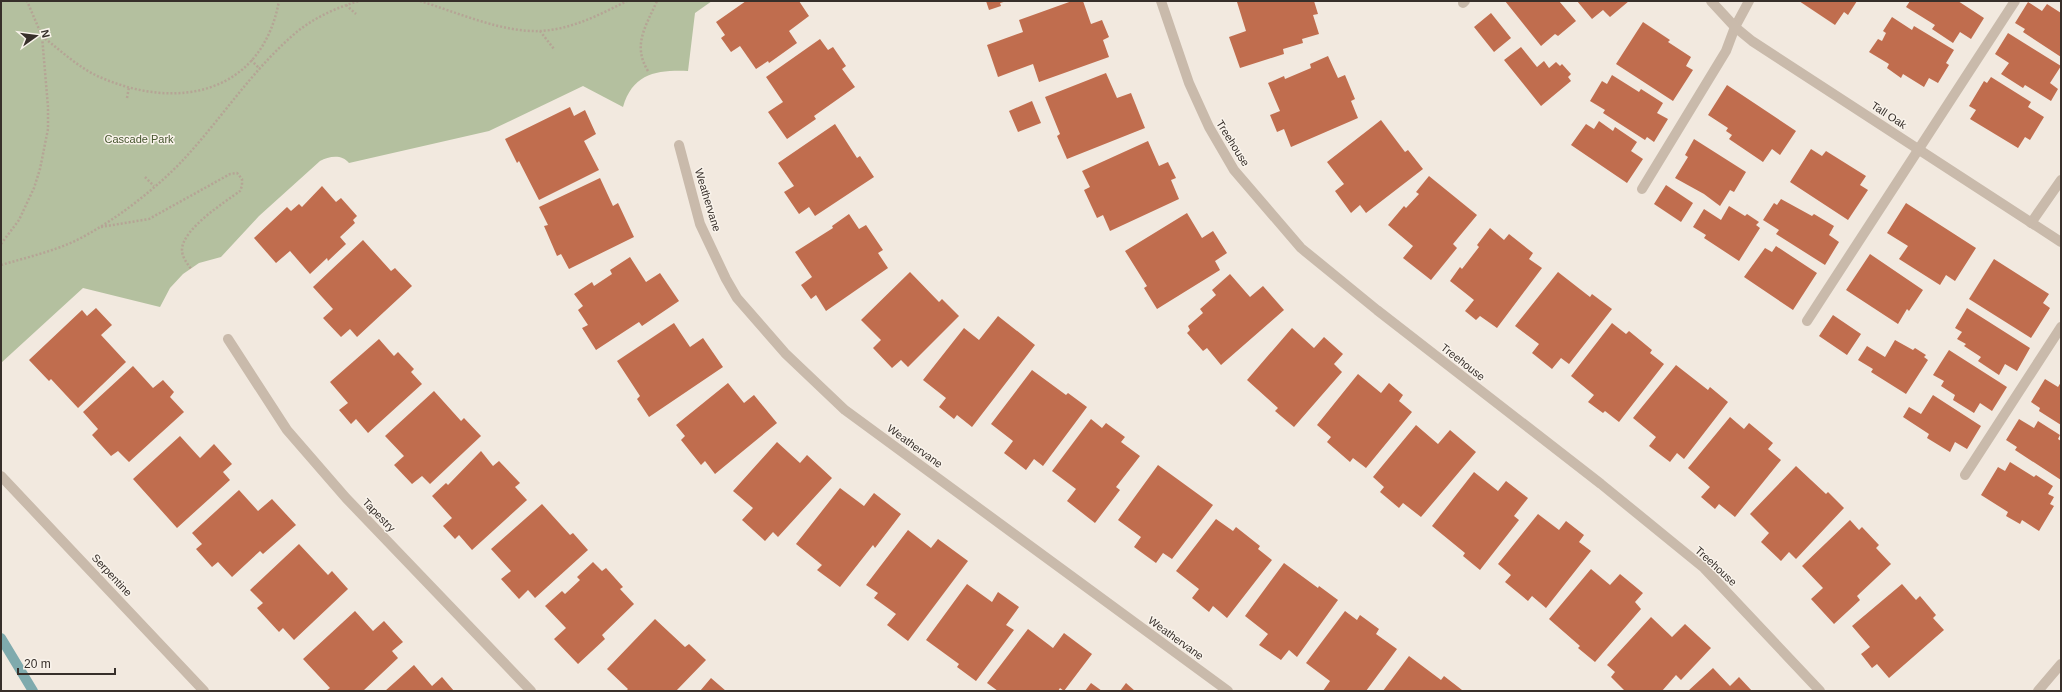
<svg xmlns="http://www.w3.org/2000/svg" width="2062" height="692" viewBox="0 0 2062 692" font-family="Arial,sans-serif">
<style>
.green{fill:#b4c09f}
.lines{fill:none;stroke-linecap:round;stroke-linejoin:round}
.stream{stroke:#7faaad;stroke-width:10}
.building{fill:#c06d4e}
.path{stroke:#b5a495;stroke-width:2.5;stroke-dasharray:2 2;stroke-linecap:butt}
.lane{stroke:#c9baab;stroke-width:10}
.street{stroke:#c9baab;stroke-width:10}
.labels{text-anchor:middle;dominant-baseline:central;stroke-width:3;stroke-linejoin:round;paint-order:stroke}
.street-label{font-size:11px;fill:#372f2a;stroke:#f9f3eb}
.park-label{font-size:11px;fill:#46552f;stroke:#f9f3eb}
</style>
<rect width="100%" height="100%" fill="#f2e9df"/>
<path class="green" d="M1 1H712L695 13 688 71C657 70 633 73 623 107L583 86 489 131 349 163C342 154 329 156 320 161L259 216 221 257 199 263 183 274 170 288 160 307 83 288 1 363Z"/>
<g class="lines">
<path class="stream" d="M1 638 33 691"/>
</g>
<path class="building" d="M746 1H799L809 16 789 31 797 43 769 63 768 61 756 69 740 46 731 52 721 38 725 35 716 22Z
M986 1H1007L1000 3 1001 6 989 10Z
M1072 1H1083L1091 24 1102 20 1109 37 1103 40 1109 57 1039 82 1033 64 998 77 987 45 1023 32 1019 20Z
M1240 1H1314L1318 14 1313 15 1319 34 1302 39 1303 43 1283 49 1284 54 1240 68 1229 37 1246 31 1237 2Z
M1505 1H1559L1576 21 1558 36 1555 34 1541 46Z
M1577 1H1629L1610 17 1603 10 1592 19Z
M1799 1H1857L1848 15 1844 12 1835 25Z
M1910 1H1958L1984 18 1971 39 1960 32 1953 43 1932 29 1935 25 1906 7Z
M2028 2 2042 11 2047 4 2061 13V57L2023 32 2025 29 2015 23Z
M1491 13 1511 38 1494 52 1474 27Z
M1892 17 1912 30 1914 26 1954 50 1946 63 1949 65 1938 83 1929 78 1924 87 1903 74 1901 78 1887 68 1889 64 1869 52 1878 39 1882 41 1886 33 1883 31Z
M1643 22 1670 40 1668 42 1691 57 1686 66 1693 70 1673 101 1616 64Z
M2008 33 2061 66 2050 83 2058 89 2051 101 2025 85 2023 88 2001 74 2009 63 1995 54Z
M820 39 828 50 833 47 846 66 842 69 855 87 814 116 816 119 787 139 768 112 783 102 766 77Z
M1521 47 1537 67 1544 61 1549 68 1556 62 1560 66 1562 64 1571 74 1568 77 1571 81 1541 106 1504 60Z
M1328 56 1338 78 1345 75 1355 99 1351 101 1358 118 1291 147 1284 129 1277 132 1270 115 1280 111 1268 83 1284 76 1285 79 1311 68 1310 64Z
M1106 73 1117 98 1131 93 1145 128 1067 159 1057 136 1060 134 1045 97Z
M1612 75 1639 92 1641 89 1663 103 1657 113 1668 119 1654 142 1647 137 1645 140 1603 113 1605 110 1590 101 1602 81 1607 84Z
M1991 77 2031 102 2028 107 2044 117 2030 140 2025 137 2018 148 1970 119 1976 110 1969 106 1984 81 1987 83Z
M1727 85 1796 131 1780 155 1772 149 1763 162 1729 139 1732 135 1726 131 1728 128 1708 115Z
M1032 101 1041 123 1018 132 1009 111Z
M570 107 574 116 585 110 596 134 584 141 599 170 539 200 519 161 517 163 505 139Z
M1381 120 1405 152 1408 150 1423 169 1366 213 1360 205 1351 213 1335 191 1344 184 1327 162Z
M1599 121 1613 131 1615 127 1637 142 1631 151 1643 159 1627 183 1571 145 1586 124 1594 129Z
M835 124 857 158 860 156 874 177 815 216 809 207 799 214 784 192 794 186 778 163Z
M1694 139 1746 172 1734 192 1730 190 1720 206 1704 194 1675 178 1688 157 1685 155Z
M1148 141 1159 166 1168 162 1176 178 1171 180 1179 199 1110 231 1103 215 1097 218 1084 190 1090 187 1082 171Z
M1811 149 1822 156 1826 151 1866 176 1860 185 1868 190 1848 220 1790 182Z
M1429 176 1477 215 1453 244 1457 248 1431 280 1403 258 1413 246 1388 225 1404 206 1406 208 1419 194 1416 192Z
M600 178 613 206 618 203 634 237 569 269 561 254 557 256 544 226 548 225 539 207Z
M1666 185 1693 203 1681 222 1654 204Z
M322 186 336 202 341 198 357 216 353 220 355 223 340 237 346 244 328 261 327 258 310 274 290 251 276 263 254 238 287 207 291 211 299 204 302 207Z
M1781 199 1812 216 1814 214 1834 226 1829 235 1839 242 1825 265 1776 234 1779 230 1763 220 1774 203 1777 205Z
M1906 203 1976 248 1955 281 1946 275 1940 285 1899 259 1908 246 1887 233Z
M1729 206 1745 216 1747 214 1759 222 1756 225 1760 228 1739 261 1704 238 1706 235 1693 227 1704 209 1721 220Z
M1187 213 1202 238 1213 231 1227 253 1215 261 1220 270 1157 309 1144 288 1147 286 1125 251Z
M849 214 859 229 866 225 883 250 878 253 888 268 826 311 816 295 811 299 801 285 812 277 795 252 833 228 832 226Z
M1490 228 1504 240 1509 234 1533 253 1529 259 1542 268 1497 328 1480 316 1476 320 1465 311 1474 300 1450 281 1460 267 1462 269 1479 247 1477 245Z
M363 240 391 271 395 268 412 286 357 337 350 329 341 337 323 318 333 309 313 287Z
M1776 246 1817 273 1793 310 1744 277 1765 248 1772 252Z
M1870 254 1923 290 1909 311 1907 309 1898 324 1846 290Z
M630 257 646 282 660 273 679 301 642 326 639 322 596 350 582 328 588 325 578 310 583 306 574 294 592 282 594 286 612 274 610 270Z
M1994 259 2049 294 2043 303 2050 308 2031 338 1969 299Z
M910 272 939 302 942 299 959 316 908 367 901 360 892 368 873 348 881 340 861 320Z
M1558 272 1590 297 1592 294 1612 309 1569 364 1561 358 1552 369 1532 353 1539 344 1515 326Z
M1230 274 1250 297 1263 286 1284 310 1221 365 1207 348 1203 351 1187 333 1190 330 1188 326 1203 313 1200 309 1216 295 1212 290Z
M96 308 112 325 101 335 126 362 78 408 51 379 49 381 29 360 82 310 87 316Z
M1967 308 2030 348 2017 371 2005 364 1999 375 1978 361 1981 357 1964 346 1966 344 1957 339 1962 332 1955 328Z
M1833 315 1861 334 1847 355 1819 336Z
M998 316 1035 345 972 427 957 415 954 419 939 407 946 398 923 380 964 328 979 340Z
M674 323 690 347 703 338 723 367 649 417 637 399 640 396 617 361Z
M1612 323 1626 334 1629 331 1652 350 1650 353 1664 364 1619 422 1605 411 1603 413 1588 402 1594 395 1571 376Z
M1292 328 1314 348 1324 337 1343 354 1334 364 1342 372 1294 427 1275 411 1278 408 1247 380Z
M379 339 394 356 398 352 414 369 411 372 422 384 368 433 356 419 351 424 339 410 348 403 330 382Z
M1895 340 1913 350 1915 348 1926 355 1924 357 1928 360 1906 394 1871 372 1873 369 1858 360 1867 346 1885 357Z
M1949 350 2007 387 1992 411 1980 403 1974 413 1953 400 1955 395 1941 386 1944 381 1933 375Z
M1676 365 1708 390 1710 387 1728 402 1684 459 1677 453 1670 462 1649 446 1656 437 1633 418Z
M133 366 153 388 163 380 174 392 170 397 184 412 129 462 118 451 111 456 92 435 98 429 83 412Z
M1032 370 1066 395 1068 393 1087 407 1043 466 1034 459 1026 470 1004 453 1013 441 991 424Z
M1358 374 1381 393 1389 383 1403 395 1399 401 1412 412 1366 468 1353 458 1350 462 1327 442 1331 437 1317 425Z
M2045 379 2058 387 2061 382V425L2039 411 2040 408 2031 402Z
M728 383 744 403 754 395 777 423 715 474 705 461 701 465 681 440 685 436 676 425Z
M434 391 461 421 464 418 481 436 430 484 422 476 412 484 394 465 404 456 385 436Z
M1933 395 1981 426 1967 449 1955 442 1950 452 1927 438 1929 434 1903 417 1909 407 1921 414Z
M1730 417 1744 429 1749 423 1773 443 1768 449 1781 460 1735 517 1719 504 1715 509 1701 497 1710 487 1688 468Z
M1091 419 1102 428 1106 423 1125 437 1121 442 1140 456 1116 487 1120 490 1095 523 1067 501 1076 489 1052 471Z
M2019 419 2034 428 2038 421 2060 435 2058 439 2061 441V480L2015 450 2017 447 2006 440Z
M1416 425 1438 444 1450 430 1476 452 1421 517 1403 503 1399 508 1380 492 1384 487 1373 477Z
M180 436 200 458 214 444 232 464 223 472 230 480 177 528 133 479Z
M777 442 800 463 807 455 832 478 778 537 773 532 765 541 742 520 753 508 733 491Z
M481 451 493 466 499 461 520 483 515 487 527 500 472 550 459 535 455 539 443 526 452 518 432 496 446 483 448 485Z
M2010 462 2034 477 2036 475 2053 486 2048 494 2054 497 2050 504 2054 506 2039 531 2022 520 2020 524 2006 516 2008 512 1981 495 1998 467 2005 471Z
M1158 465 1213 505 1172 559 1163 553 1156 563 1134 547 1141 537 1118 520Z
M1796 466 1826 494 1828 492 1844 508 1796 559 1789 552 1781 561 1761 542 1769 533 1750 514Z
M1474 472 1498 491 1506 481 1528 498 1514 516 1519 520 1480 570 1463 556 1465 553 1432 526Z
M840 488 864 506 874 493 901 514 875 548 873 545 840 587 817 570 822 565 796 544Z
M239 490 258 511 272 499 296 525 263 554 260 551 232 577 218 562 212 567 196 549 202 544 192 533Z
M542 504 570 535 573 533 588 550 535 598 528 590 519 599 501 579 511 571 491 549Z
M1538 514 1559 530 1566 521 1584 535 1579 542 1591 551 1546 608 1532 596 1528 601 1505 582 1511 575 1498 564Z
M1216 519 1233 531 1236 527 1260 546 1258 549 1272 560 1227 618 1213 606 1209 612 1192 598 1199 589 1176 571Z
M1850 520 1859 530 1862 527 1879 545 1876 548 1891 564 1857 596 1860 600 1834 624 1811 599 1823 588 1802 566Z
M908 530 931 548 938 539 968 561 908 641 887 625 896 614 874 598 878 593 866 585Z
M299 544 328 575 332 571 348 589 294 640 283 628 279 632 257 608 263 603 250 590Z
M593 562 602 571 606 568 623 587 620 589 634 604 602 635 605 639 578 664 554 639 566 628 545 606 562 591 565 594 580 580 577 577Z
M1284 563 1318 588 1319 586 1338 600 1297 657 1289 650 1281 660 1259 645 1268 634 1245 616Z
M1591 569 1610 585 1620 574 1643 593 1635 602 1641 609 1595 662 1578 648 1580 646 1549 619Z
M967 584 992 602 998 592 1019 607 1006 625 1014 630 976 681 957 667 959 664 926 640Z
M1902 584 1916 600 1920 596 1936 615 1933 618 1944 630 1889 678 1877 664 1872 668 1861 654 1870 647 1852 626Z
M355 611 373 631 384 621 403 642 392 651 398 658 363 691H326L330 688 303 659Z
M1345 611 1357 620 1360 615 1379 629 1376 634 1397 649 1366 691H1323L1330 681 1306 663Z
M1651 617 1672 637 1685 624 1711 648 1681 680 1676 675 1662 691H1625L1611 677 1615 672 1607 665Z
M655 619 685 647 689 644 706 660 676 691H626L628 689 607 669Z
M1028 629 1053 648 1064 633 1092 654 1064 691 1060 688 1058 691H998L987 683Z
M1409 656 1441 680 1444 676 1462 690 1383 691Z
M414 665 432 686 442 677 454 691H385Z
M1713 668 1730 686 1739 677 1752 691H1688Z
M711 678 726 691H700Z
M1091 683 1102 691H1085Z
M1126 683 1135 691H1120Z"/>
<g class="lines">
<path class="path" d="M420 1C456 12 503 33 541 31 572 29 599 15 627 1
M346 5 356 14
M540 31 554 49
M42 36C61 51 80 69 102 78 179 111 262 93 279 1
M251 60 260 69
M648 71C632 45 646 26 657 1
M127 98 129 87
M145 177 154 186
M101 227 149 219 230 174 237 173 242 179V186L240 191C225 202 182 229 182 250 182 257 187 263 191 269
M1 244 19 220 34 188 40 169 48 129V107L42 36 27 1
M1 265C25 258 50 252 73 242 112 223 155 190 184 159 221 119 251 72 292 36 311 19 335 8 359 1"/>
<path class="lane" d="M1463 3 1465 1
M1642 189 1726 51 1735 27 1749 1
M2031 223 2061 180
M1807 321 2015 1
M1965 475 2061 327"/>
<path class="street" d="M1161 1 1189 83 1209 127 1234 170 1301 248 1377 310 1601 484 1704 568 1820 691
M1711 1 1735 27 1752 41 2061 242
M679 145 700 224 726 279 737 298 785 353 845 410 1228 691
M228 339 287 430 346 498 531 691
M1 476 204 691
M2038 691 2061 664"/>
</g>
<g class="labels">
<g class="street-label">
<text transform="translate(1889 115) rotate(33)">Tall Oak</text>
<text transform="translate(1233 143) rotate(58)">Treehouse</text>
<text transform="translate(708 200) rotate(73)">Weathervane</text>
<text transform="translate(1463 362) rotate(38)">Treehouse</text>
<text transform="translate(915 446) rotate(36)">Weathervane</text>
<text transform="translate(379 515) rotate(46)">Tapestry</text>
<text transform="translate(1716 566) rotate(43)">Treehouse</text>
<text transform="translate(112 575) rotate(47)">Serpentine</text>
<text transform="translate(1176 638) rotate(36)">Weathervane</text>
</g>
<g class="park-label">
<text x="139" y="139">Cascade Park</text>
</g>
</g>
<rect width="2062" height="692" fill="none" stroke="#372f2a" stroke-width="4"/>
<g transform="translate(36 36) rotate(76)" stroke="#f9f3eb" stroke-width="3" paint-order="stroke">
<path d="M0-3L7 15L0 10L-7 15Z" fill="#372f2a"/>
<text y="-6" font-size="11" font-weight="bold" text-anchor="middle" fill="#372f2a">N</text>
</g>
<path d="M18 668v6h97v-6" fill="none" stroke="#372f2a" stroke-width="2"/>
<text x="24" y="668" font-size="12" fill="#372f2a" stroke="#f9f3eb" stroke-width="3" paint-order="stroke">20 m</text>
</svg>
